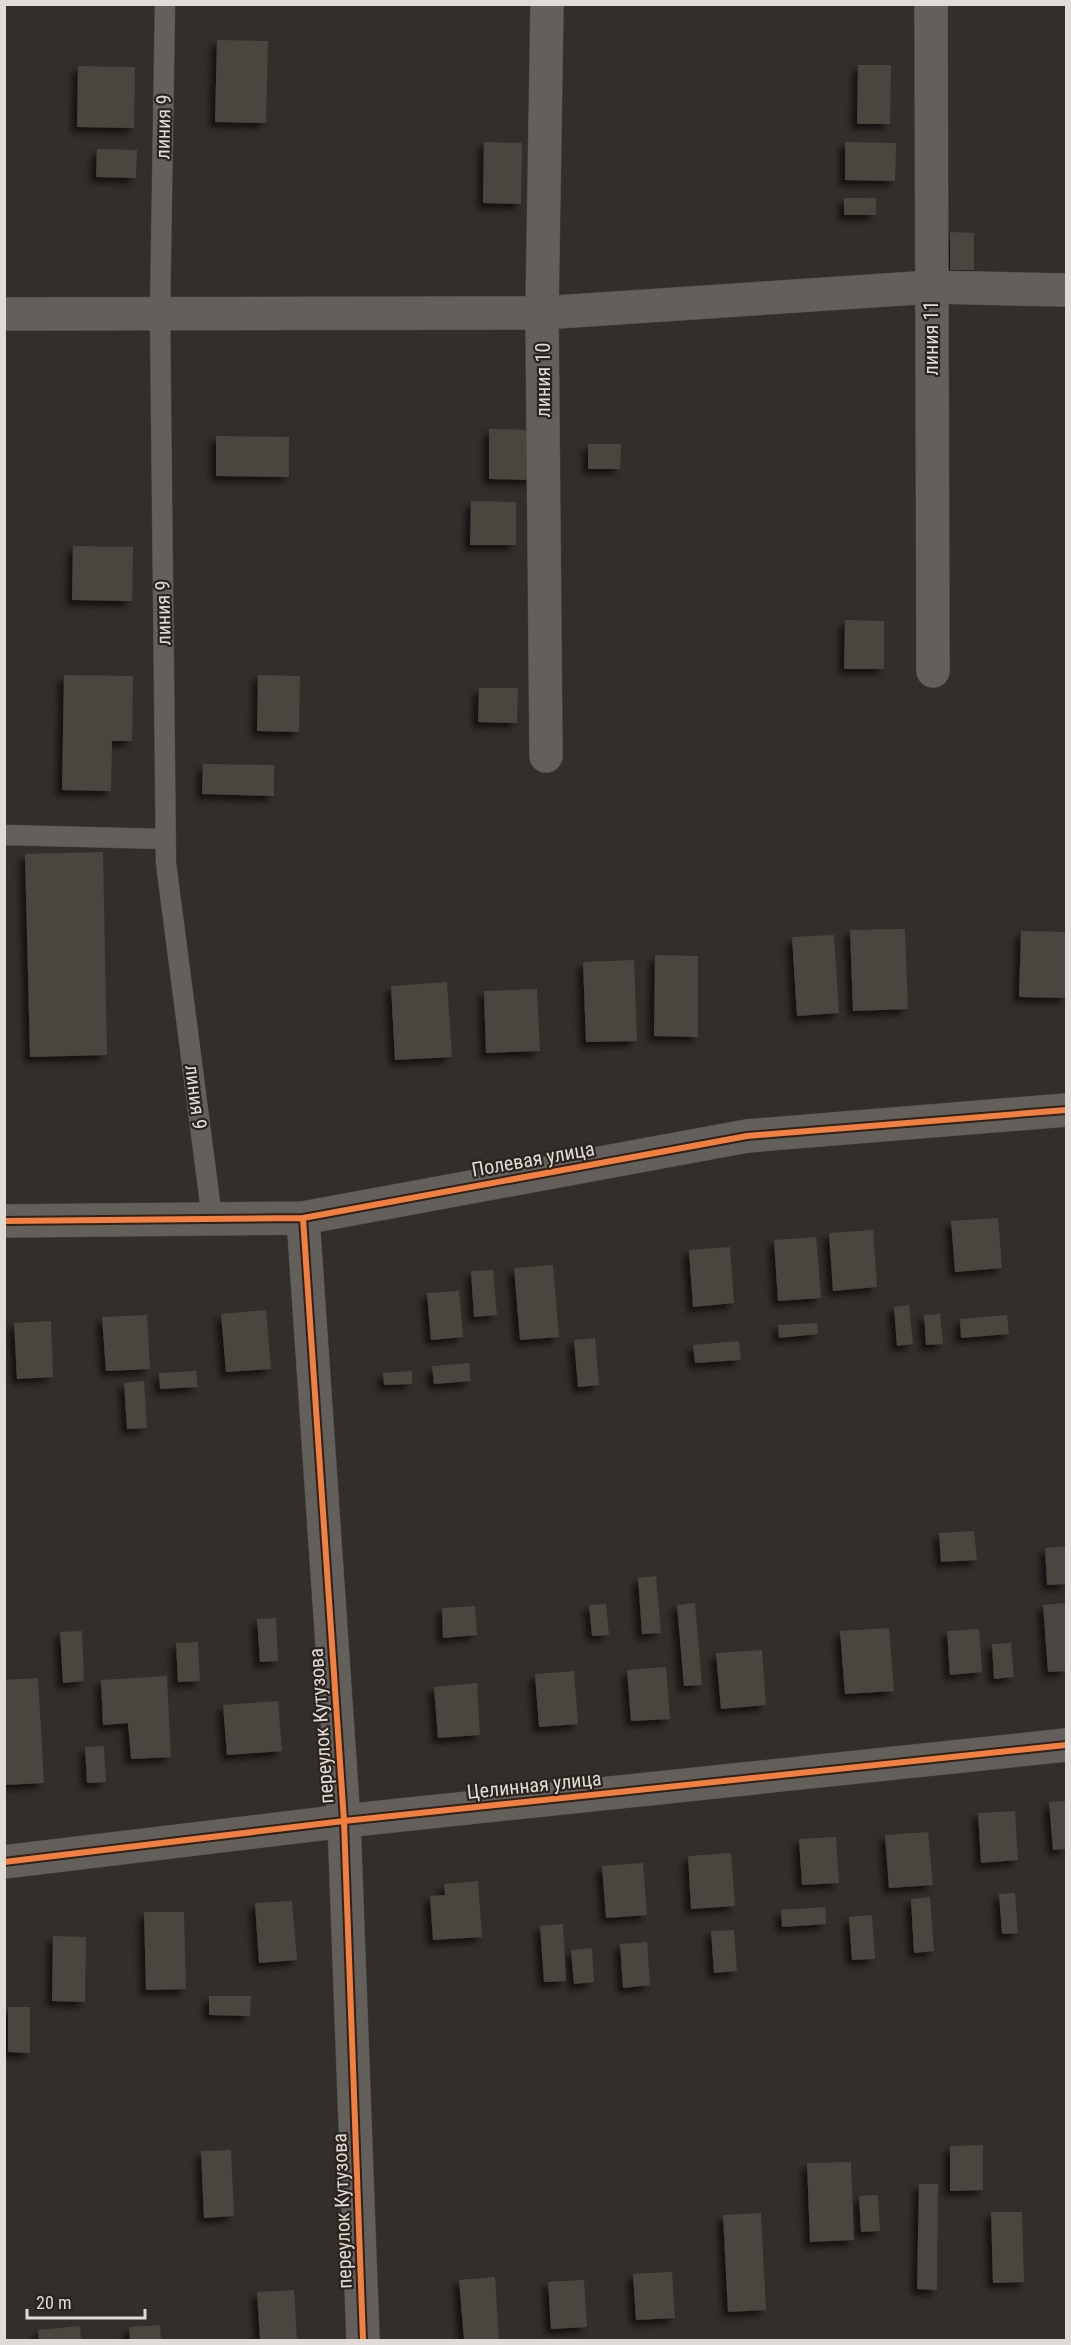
<svg xmlns="http://www.w3.org/2000/svg" width="1071" height="2345" viewBox="0 0 1071 2345" font-family="'Roboto Condensed',sans-serif">
<style>
.building{fill:#4c453f;filter:url(#shadow)}
.lines{fill:none;stroke-linecap:round;stroke-linejoin:round}
.service-casing{stroke:#4d4a47;stroke-width:21}
.minor-casing{stroke:#4d4a47;stroke-width:34}
.service{stroke:#63605c;stroke-width:20}
.minor{stroke:#63605c;stroke-width:33}
.cycleway-casing{stroke:#2b231e;stroke-width:10}
.cycleway{stroke:#f27e40;stroke-width:6}
.labels{text-anchor:middle;dominant-baseline:central;stroke-width:4.5;stroke-linejoin:round;paint-order:stroke}
.street-label{font-size:20px;fill:#e0dbd7;stroke:#2b231e}
</style>
<defs>
<filter id="shadow"><feDropShadow dx="-5.5" dy="5.5" stdDeviation="3" flood-color="#0009"/></filter>
</defs>
<rect width="100%" height="100%" fill="#322e2a"/>
<path class="building" d="M217 40 268 41 266 123 215 122Z
M858 65H891L890 124H857Z
M78 66 135 67 134 128 77 127Z
M484 142 522 143 521 204 483 203Z
M845 142 896 143 895 181 845 180Z
M97 149 137 150 136 178 96 177Z
M844 198H876V215H844Z
M950 232 974 233V270H950Z
M489 429 534 430 533 480 489 479Z
M216 436 289 437V477L216 476Z
M588 444H621L620 469H588Z
M471 501 516 502V545H470Z
M73 546 133 547 132 601 72 600Z
M845 620 884 621V669H844Z
M64 675 133 676 132 741H112L111 791 62 790Z
M258 675 300 676 299 732 257 731Z
M479 688H518L517 723 478 722Z
M203 764 274 765V796L202 794Z
M103 852 107 1055 30 1057 25 854Z
M905 929 908 1009 853 1011 850 930Z
M1021 931 1066 932V998L1019 997Z
M834 935 839 1013 797 1016 792 937Z
M655 955 698 956V1037L654 1036Z
M634 960 637 1041 586 1042 583 962Z
M447 982 452 1057 395 1060 391 986Z
M537 989 540 1051 486 1053 484 991Z
M998 1218 1002 1268 955 1272 951 1221Z
M873 1230 877 1287 833 1291 829 1233Z
M816 1237 821 1298 778 1301 774 1240Z
M730 1247 734 1303 693 1307 689 1250Z
M553 1265 559 1337 520 1340 514 1268Z
M493 1270 497 1315 474 1317 471 1271Z
M459 1291 463 1337 431 1340 427 1293Z
M909 1305 913 1344 897 1346 894 1307Z
M266 1310 271 1369 226 1372 221 1314Z
M940 1314 943 1344 926 1345 924 1315Z
M147 1315 150 1369 106 1371 102 1317Z
M1007 1315 1009 1334 961 1338 960 1319Z
M51 1321 53 1377 17 1379 14 1323Z
M817 1323 818 1334 779 1338 778 1325Z
M595 1338 599 1385 578 1387 574 1340Z
M739 1341 741 1360 695 1363 693 1345Z
M469 1363 471 1381 434 1384 432 1366Z
M196 1371 198 1387 160 1389 159 1373Z
M412 1371V1384L384 1385 383 1373Z
M144 1381 147 1428 127 1429 124 1383Z
M974 1531 977 1560 941 1562 939 1533Z
M1065 1546 1066 1584 1047 1585 1045 1548Z
M656 1576 661 1633 642 1634 638 1578Z
M695 1603 702 1685 684 1686 677 1605Z
M1066 1603V1671L1048 1672 1043 1605Z
M606 1604 609 1635 592 1636 589 1605Z
M475 1606 477 1635 443 1638 442 1608Z
M276 1618 278 1661 260 1662 257 1619Z
M889 1628 894 1691 845 1694 840 1631Z
M979 1629 982 1672 950 1675 947 1631Z
M82 1631 84 1681 63 1683 60 1632Z
M198 1642 200 1681 178 1682 176 1643Z
M1011 1643 1014 1677 994 1679 992 1644Z
M762 1650 766 1705 721 1709 716 1653Z
M666 1667 670 1719 631 1721 627 1670Z
M574 1671 578 1724 539 1727 535 1674Z
M167 1676 171 1757 131 1759 128 1723 103 1725 101 1680Z
M38 1678 44 1783 4 1785V1680Z
M477 1683 480 1735 438 1738 434 1687Z
M278 1701 282 1751 227 1755 223 1705Z
M104 1746 106 1782 87 1783 85 1747Z
M1066 1801V1849L1053 1850 1049 1802Z
M1015 1811 1018 1860 981 1863 978 1813Z
M928 1832 933 1885 889 1888 885 1835Z
M836 1837 839 1883 802 1885 799 1839Z
M731 1853 735 1906 691 1909 688 1856Z
M643 1863 647 1915 606 1918 602 1866Z
M478 1881 482 1937 433 1940 430 1896 445 1895 444 1884Z
M1015 1893 1018 1933 1002 1934 999 1894Z
M930 1897 934 1951 914 1953 911 1899Z
M292 1901 297 1960 259 1963 255 1903Z
M825 1907 826 1924 782 1927 781 1910Z
M144 1912H184L186 1989 146 1990Z
M872 1915 875 1959 852 1960 849 1917Z
M563 1924 566 1981 544 1982 540 1926Z
M734 1930 737 1971 714 1973 711 1931Z
M53 1936 86 1937 85 2002 52 2001Z
M647 1942 650 1985 623 1988 620 1944Z
M592 1948 594 1982 574 1984 571 1950Z
M209 1996H251L250 2016 209 2015Z
M8 2007H30V2053L8 2052Z
M983 2145V2190L950 2191V2146Z
M231 2150 234 2216 204 2218 201 2151Z
M851 2162 854 2240 810 2242 807 2163Z
M919 2184H938L937 2290 917 2289Z
M878 2195 880 2231 861 2232 859 2196Z
M991 2212H1022L1024 2282 993 2283Z
M761 2213 766 2310 728 2312 723 2215Z
M672 2272 675 2318 636 2320 633 2274Z
M495 2277 499 2339 464 2340 459 2280Z
M584 2280 587 2327 551 2329 548 2282Z
M294 2290 297 2340H260L257 2292Z
M160 2325 161 2340H130L129 2327Z
M80 2326 81 2340H39L38 2330Z"/>
<g class="lines">
<g class="service-casing">
<path id="service" d="M165 4 160 314 166 863 212 1218
M4 835 166 839"/>
</g>
<g class="minor-casing">
<path id="minor" d="M931 4 933 671
M4 314 542 313 931 287 1066 290
M546 756 542 313 547 4
M303 1218 344 1821 363 2340
M4 1221 303 1218 747 1136 1066 1110
M4 1862 344 1821 1066 1745"/>
</g>
<use href="#service" class="service"/>
<use href="#minor" class="minor"/>
<g class="cycleway-casing">
<path id="cycleway" d="M303 1218 344 1821 363 2340
M4 1221 303 1218 747 1136 1066 1110
M4 1862 344 1821 1066 1745"/>
</g>
<use href="#cycleway" class="cycleway"/>
</g>
<g class="labels">
<g class="street-label">
<text transform="translate(163 127) rotate(-89)">линия 9</text>
<text transform="translate(931 338) rotate(-90)">линия 11</text>
<text transform="translate(543 380) rotate(-90)">линия 10</text>
<text transform="translate(163 613) rotate(-91)">линия 9</text>
<text transform="translate(196 1097) rotate(83)">линия 9</text>
<text transform="translate(533 1159) rotate(-10)">Полевая улица</text>
<text transform="translate(321 1726) rotate(-94)">переулок Кутузова</text>
<text transform="translate(534 1785) rotate(-6)">Целинная улица</text>
<text transform="translate(342 2211) rotate(-92)">переулок Кутузова</text>
</g>
</g>
<rect width="1071" height="2345" fill="none" stroke="#e0dbd7" stroke-width="12"/>
<path d="M27 2309v9h118v-9" fill="none" stroke="#e0dbd7" stroke-width="3"/>
<text x="36" y="2309" font-size="18" fill="#e0dbd7" stroke="#2b231e" stroke-width="4.5" paint-order="stroke">20 m</text>
</svg>
